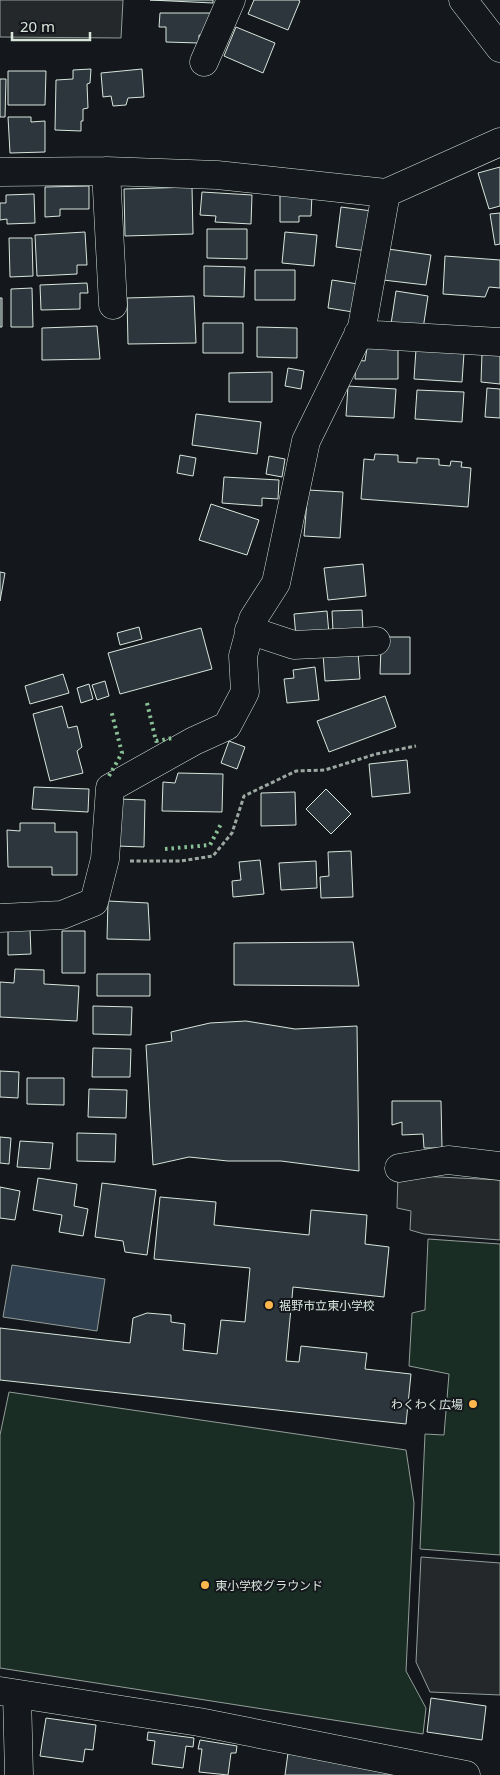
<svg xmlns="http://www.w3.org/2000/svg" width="500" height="1775" viewBox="0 0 500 1775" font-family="'Noto Sans','Noto Sans JP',sans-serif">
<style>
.green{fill:#1a2d24;stroke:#939e99}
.parking{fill:#24282b;stroke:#939e99}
.water{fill:#2f3f4d;stroke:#939e99}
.building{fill:#2c363c;stroke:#d8e6dc}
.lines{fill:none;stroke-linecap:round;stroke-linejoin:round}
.minor-casing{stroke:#d8e6dc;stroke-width:29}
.path{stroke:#9da8a2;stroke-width:3;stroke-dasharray:4 2.5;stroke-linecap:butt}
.minor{stroke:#14181c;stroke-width:28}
.hedge{stroke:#8ac095;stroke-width:4;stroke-dasharray:2.5 4;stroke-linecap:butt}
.poi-dot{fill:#ffb74d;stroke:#14181c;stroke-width:2}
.labels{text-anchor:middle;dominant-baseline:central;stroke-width:4;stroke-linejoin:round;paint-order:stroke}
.poi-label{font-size:12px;fill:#d8e6dc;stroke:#14181c;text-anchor:start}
</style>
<rect width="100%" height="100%" fill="#14181c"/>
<path class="green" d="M428 1239 500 1244V1555L420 1549 425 1434 444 1435 449 1374 409 1366 412 1313 425 1310Z
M9 1392 406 1450 414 1503 406 1671 426 1708 423 1734 0 1668V1435Z"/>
<path class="parking" d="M0 0H123L121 38 0 37Z
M398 1175 500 1180V1240L424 1234 410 1230 411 1211 397 1208Z
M421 1557 500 1563V1695L430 1692 416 1662Z"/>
<path class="water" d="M12 1265 105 1279 97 1331 3 1317Z"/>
<path class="building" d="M150 0H213V3Z
M254 0H298L300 1 288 30 248 14Z
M160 13H214L213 35H199V43L166 42V27H159Z
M236 27 275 43 263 73 224 56Z
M91 69 90 83 87 84 88 108 83 109V121H81V131L55 130 56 80 73 79V70Z
M142 69 144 97 128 98 126 105 113 106 111 96 103 97 101 73Z
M8 71H46L45 105H8Z
M0 79H6L5 117H0Z
M8 117H31V122L45 121V152L10 153Z
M500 167V206L489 209 478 173Z
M89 186V209H60V216L45 217V187Z
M192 187 193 234 125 236 124 189Z
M202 192 252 195 251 224 215 222 216 216 200 215Z
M280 193 312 194 311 216H299V222H280Z
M34 194 35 223 7 224V219L0 220V203H6V195Z
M341 207 372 211 367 251 336 247Z
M500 213V244L495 245 490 214Z
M207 229H247V259L207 258Z
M85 232 87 265H77V274L37 276 35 235Z
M285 232 317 235 314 266 282 263Z
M9 238H32L33 276 10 277Z
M388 249 431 255 426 285 383 280Z
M445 256 500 260V288L489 287 485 297 443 294Z
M204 266 245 267 244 297 204 296Z
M255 270H295V300H255Z
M332 280 358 284 353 312 328 308Z
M87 283 88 293H80V309L41 310 40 285Z
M32 288 33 327H11V289Z
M396 291 428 296 423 329 391 324Z
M194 296 196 343 128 344 127 298Z
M0 298H2V327H0Z
M203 323H243V353H203Z
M97 326 100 359 42 360V328Z
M257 327 297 328V358L257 357Z
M367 348H398V379H355L356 360 365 361Z
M416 349 464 353 462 382 414 379Z
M482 353 500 354V384L481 382Z
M288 368 304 371 301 389 285 386Z
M272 372V402H229V373Z
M348 386 396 389 394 418 346 416Z
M487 388 500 389V418L485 417Z
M417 390 464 392 462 422 415 419Z
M196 414 261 422 257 454 192 445Z
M375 454 398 455V462L417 463V458L439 459V465L450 466 451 461 462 462 461 467 471 468 468 507 361 499 364 459 374 460Z
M180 455 196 458 193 476 177 473Z
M269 456 285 459 282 477 266 474Z
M224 477 279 480 278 499 262 498V506L222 503Z
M308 490 343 492 340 538 304 536Z
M211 504 259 520 247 555 199 540Z
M363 564 366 596 328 600 324 568Z
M0 572 5 573 0 601Z
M362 610 363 630 333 631 332 611Z
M327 611 329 634 296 637 294 614Z
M139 627 142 639 120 645 117 633Z
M201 628 212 669 120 694 108 653Z
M388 637H410V674H380L381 647Z
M358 652 360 679 325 681 323 654Z
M315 667 319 700 287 703 284 679 294 678 293 670Z
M63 674 69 693 30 704 25 686Z
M105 681 109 696 97 700 92 685Z
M89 684 93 699 81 703 77 688Z
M385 696 396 727 329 752 317 721Z
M62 706 68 728 77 726 82 747 77 751 83 773 50 781 33 714Z
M229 741 245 747 237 769 221 763Z
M407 760 410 793 372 797 369 764Z
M178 773 223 774 222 812 162 811 163 782 175 783Z
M34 787 89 789 88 812 32 809Z
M326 789 351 814 331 834 306 809Z
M295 792 296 825 261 826V793Z
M119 799 145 800 144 847 117 846Z
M20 823H55V832H77V875H52V867H8L7 830 20 831Z
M351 851 353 897 321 898 320 877 329 876 328 852Z
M260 860 264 894 233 897 232 881 241 880 239 862Z
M316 861 317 888 281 890 279 863Z
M108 901 148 903 150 940 107 939Z
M8 929H30L31 954 8 955Z
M62 931H85V973H62Z
M353 942 359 986 234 985V943Z
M15 969 44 970V984L79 986 77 1021 0 1017V982L14 983Z
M97 974H150V996H97Z
M93 1006 132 1007 131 1035 93 1034Z
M246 1021 295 1029 357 1026 359 1171 281 1161H228L189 1157 153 1165 146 1045 172 1041 171 1032 210 1023Z
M93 1048 131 1049 130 1077H92Z
M0 1071 19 1072 18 1098 0 1097Z
M27 1078H64V1105L27 1104Z
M89 1089 127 1090 126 1118 88 1117Z
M392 1101H441L442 1148H424L423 1134 402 1135V1122L392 1125Z
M77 1133 116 1134 115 1162 77 1161Z
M0 1137 11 1138 9 1164 0 1163Z
M20 1141 53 1143 50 1169 17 1167Z
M38 1178 77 1184 74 1206 88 1209 83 1236 59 1232 62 1215 33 1210Z
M102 1183 156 1190 147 1255 125 1252 123 1241 95 1237Z
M0 1187 20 1191 15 1220 0 1218Z
M160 1197 216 1202 214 1225 309 1235 311 1210 367 1215 365 1244 389 1247 384 1297 293 1287 286 1361 299 1362 301 1346 367 1353 365 1369 411 1374 406 1424 0 1380V1328L130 1343 133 1318 147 1313 171 1315V1322L185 1324 183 1350 217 1354 221 1320 245 1322 250 1268 154 1259Z
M431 1698 486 1706 482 1740 427 1732Z
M46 1718 96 1725 93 1750 85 1749 83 1762 40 1756Z
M148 1732 194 1738 193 1747 186 1746 183 1768 152 1764 155 1741 147 1740Z
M200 1740 237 1746 236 1753H231L228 1775 199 1772 202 1749H198Z
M288 1753 409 1775H285Z"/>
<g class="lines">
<g class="minor-casing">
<path id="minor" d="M463 0 500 48
M204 62 231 0
M106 171 113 305
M0 172 106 171 217 175 386 193 500 142
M358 334 500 342
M249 630 294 645 376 641
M0 918 62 915 94 902 105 859 110 788 194 741 227 726 245 692 243 656 253 619 276 583 306 441 362 327 386 193
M399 1168 448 1160 500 1166
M0 1691 199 1722 466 1775
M17 1694 19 1775"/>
</g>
<path class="path" d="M130 861H181L213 856 232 833 244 796 296 771 325 770 376 754 416 746"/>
<use href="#minor" class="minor"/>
<path class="hedge" d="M147 703 156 741 173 738
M109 776 122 753 111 710
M165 849 210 845 221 824"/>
</g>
<g class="poi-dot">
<circle cx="269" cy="1305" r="5"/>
<circle cx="473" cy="1404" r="5"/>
<circle cx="205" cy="1585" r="5"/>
</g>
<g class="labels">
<g class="poi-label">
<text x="279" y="1305">裾野市立東小学校</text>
<text x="463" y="1404" text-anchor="end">わくわく広場</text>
<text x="215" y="1585">東小学校グラウンド</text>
</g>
</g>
<path d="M12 32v8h78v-8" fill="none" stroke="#d8e6dc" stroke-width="2.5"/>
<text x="20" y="32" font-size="15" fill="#d8e6dc" stroke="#14181c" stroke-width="4" paint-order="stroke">20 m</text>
</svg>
